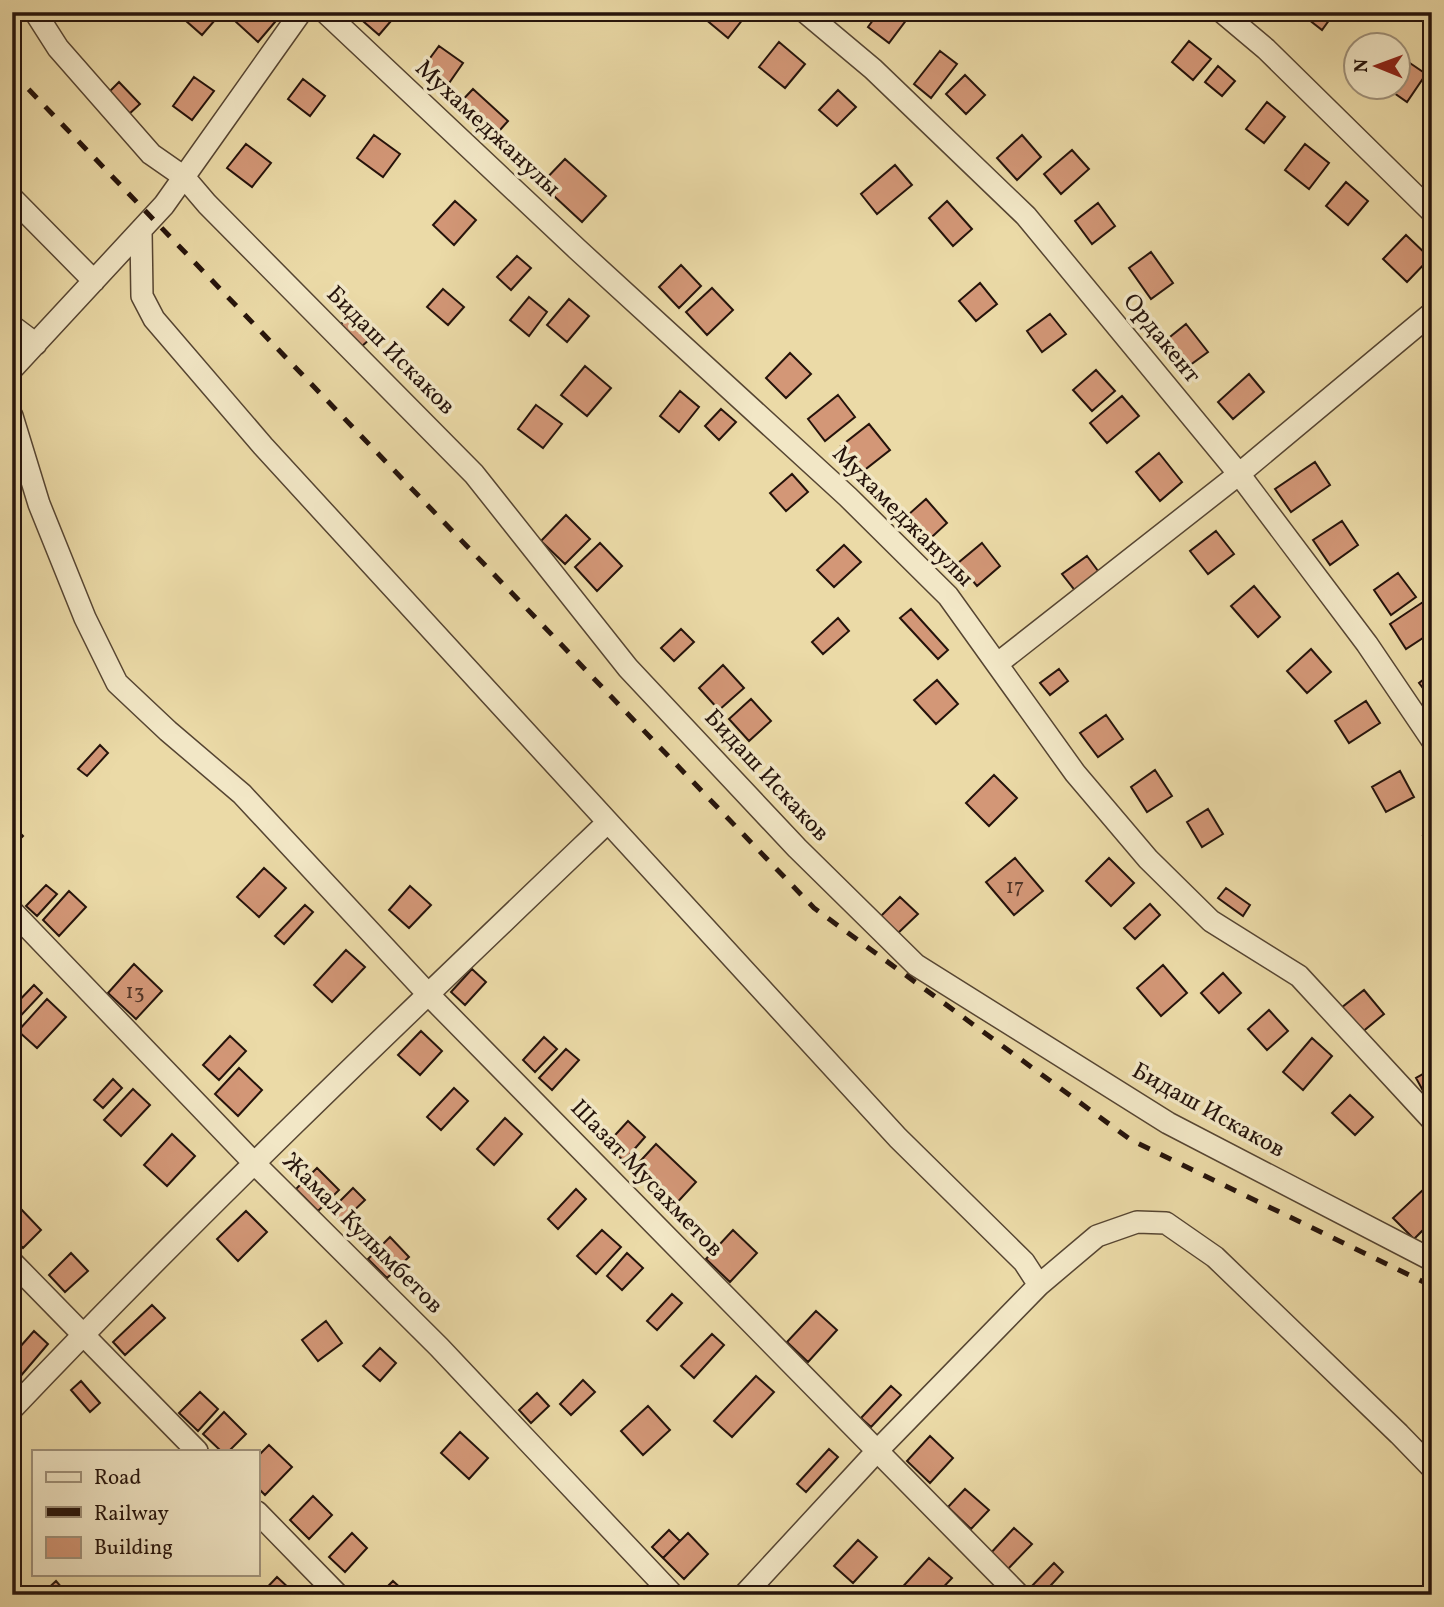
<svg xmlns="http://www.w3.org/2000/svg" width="1444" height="1607" viewBox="0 0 1444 1607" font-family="Vollkorn,serif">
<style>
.building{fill:#d39777;stroke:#25130b;stroke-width:2}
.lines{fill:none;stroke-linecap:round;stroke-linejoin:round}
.minor-casing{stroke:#564532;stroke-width:24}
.minor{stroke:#f2e7c6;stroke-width:21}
.rail{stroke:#25130b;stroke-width:5;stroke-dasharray:12 12;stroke-linecap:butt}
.labels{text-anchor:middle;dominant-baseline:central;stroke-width:7;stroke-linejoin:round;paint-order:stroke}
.number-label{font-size:21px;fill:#503426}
.street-label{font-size:24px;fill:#25130b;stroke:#f2e7c6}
</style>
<rect width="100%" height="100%" fill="#ebdaa7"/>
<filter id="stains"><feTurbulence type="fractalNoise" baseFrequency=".00286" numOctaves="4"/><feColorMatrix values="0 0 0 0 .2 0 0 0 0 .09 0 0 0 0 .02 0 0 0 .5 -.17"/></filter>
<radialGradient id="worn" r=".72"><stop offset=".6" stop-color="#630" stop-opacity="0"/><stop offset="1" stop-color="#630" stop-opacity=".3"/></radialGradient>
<path class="building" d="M191 12H222L202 35 185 20Z
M243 12H264L275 22 258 42 235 21Z
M358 12H395L397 14 379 35 356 15Z
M708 12H745L747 14 728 38 704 18Z
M879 12H907L910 15 889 43 868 27Z
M1299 12H1335L1322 30Z
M1189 41 1211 59 1193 80 1172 62Z
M779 42 805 64 785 88 759 67Z
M439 46 463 63 447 86 422 69Z
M940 51 957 64 931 98 914 84Z
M1401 57 1426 74 1407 102 1387 88H1398V59Z
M1218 66 1235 81 1222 96 1205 82Z
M965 75 985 95 966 114 946 94Z
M194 77 214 91 192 120 173 106Z
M303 79 325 96 310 116 288 99Z
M119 82 140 104 128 115 108 93Z
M473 89 508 121 491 140 455 108Z
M838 90 856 107 837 126 819 110Z
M1267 102 1285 117 1264 143 1246 129Z
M374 135 400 154 383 177 357 158Z
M1022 135 1041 157 1017 180 997 158Z
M246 144 271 163 252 187 227 168Z
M1305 144 1329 163 1309 189 1285 170Z
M1072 150 1089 169 1061 194 1044 174Z
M565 159 606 196 582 222 541 184Z
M895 165 912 185 877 214 861 194Z
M1346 182 1368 201 1348 225 1326 206Z
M455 201 476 220 454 245 433 225Z
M947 201 972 229 953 246 929 218Z
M1098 203 1115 226 1092 244 1075 221Z
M1406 235 1430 258 1407 282 1383 259Z
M1151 252 1173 283 1151 299 1129 268Z
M517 256 531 268 511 290 497 277Z
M681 265 701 286 679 308 659 287Z
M980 283 997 304 976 321 959 301Z
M712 288 733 310 707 335 686 312Z
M443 289 464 307 448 325 427 307Z
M529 297 547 312 529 336 510 320Z
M569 299 589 316 567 342 547 325Z
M1050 314 1066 334 1042 352 1027 331Z
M350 315 371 338 361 347 340 325Z
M1186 324 1208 352 1186 368 1165 341Z
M790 353 811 374 786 398 766 378Z
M585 366 611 388 587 416 561 395Z
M1096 370 1115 391 1092 411 1073 390Z
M1249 374 1264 392 1233 419 1218 402Z
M680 391 699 407 679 432 660 416Z
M838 395 855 417 825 441 808 419Z
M1122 396 1139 416 1107 443 1090 423Z
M536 405 562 424 543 448 518 429Z
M721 409 736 422 719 440 705 426Z
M869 424 890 450 862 472 841 446Z
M1159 453 1182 482 1160 501 1136 472Z
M1315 462 1330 485 1291 512 1275 489Z
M792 474 808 492 786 511 770 493Z
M926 499 947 523 921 547 899 523Z
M566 515 590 539 565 564 541 541Z
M1342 521 1358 545 1330 565 1313 540Z
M1216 531 1234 554 1208 574 1190 551Z
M600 543 622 566 597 591 575 567Z
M982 543 1000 566 977 586 958 563Z
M844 545 861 562 834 587 817 570Z
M1087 556 1101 575 1077 593 1062 574Z
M1398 573 1416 597 1391 615 1374 590Z
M1254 586 1280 617 1258 637 1231 606Z
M1423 602 1432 614V632L1406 649 1390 624Z
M911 609 948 650 938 659 900 618Z
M838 618 849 631 823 654 812 642Z
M681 629 694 642 674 661 661 648Z
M1311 649 1331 672 1307 693 1287 671Z
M723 665 744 688 719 710 699 688Z
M1059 669 1068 681 1050 695 1040 683Z
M1432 673V700L1419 683Z
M937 680 958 704 936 724 914 700Z
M751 699 771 721 749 741 729 719Z
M1366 701 1380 723 1349 743 1335 721Z
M1106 715 1123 739 1098 757 1080 733Z
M100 745 108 753 87 776 78 769Z
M1155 770 1172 796 1147 812 1131 787Z
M1400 771 1414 797 1386 812 1372 787Z
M994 775 1017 798 989 826 966 803Z
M1208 809 1223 834 1202 847 1187 822Z
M13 826 23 836 12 847V828Z
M1432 831V852L1423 836Z
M1015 858 1043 891 1014 915 986 882Z
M1109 858 1134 883 1111 906 1086 881Z
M264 868 286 888 259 917 237 897Z
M46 885 57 894 37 916 26 906Z
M410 886 431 905 409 928 389 910Z
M1226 888 1250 905 1243 916 1218 898Z
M69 891 86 907 59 936 43 920Z
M900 897 918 914 897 934 880 917Z
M1150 904 1160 915 1135 939 1124 928Z
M305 905 313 912 284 944 275 936Z
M346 950 365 967 332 1002 314 985Z
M134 964 162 991 136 1019 108 993Z
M1163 965 1187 993 1161 1016 1137 988Z
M472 969 486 982 465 1005 451 992Z
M1223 973 1241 993 1219 1013 1201 993Z
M34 985 42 993 12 1025V1008Z
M1364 990 1384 1014 1361 1033 1341 1008Z
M47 999 66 1017 37 1048 18 1031Z
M1269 1010 1288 1031 1267 1050 1248 1029Z
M421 1031 442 1051 420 1075 398 1055Z
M230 1036 246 1051 219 1080 203 1065Z
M544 1037 557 1049 535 1072 523 1060Z
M1312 1038 1332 1056 1303 1090 1283 1072Z
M566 1049 579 1060 552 1090 539 1078Z
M239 1068 262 1090 238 1116 215 1094Z
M1432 1069V1098L1428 1100 1416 1078Z
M113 1079 122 1088 103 1108 94 1100Z
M454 1088 468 1101 441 1130 427 1117Z
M133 1089 150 1105 121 1136 104 1120Z
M1350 1095 1373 1117 1355 1135 1332 1113Z
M505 1118 522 1134 494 1165 477 1149Z
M628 1121 645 1137 624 1161 606 1145Z
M172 1134 195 1156 167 1186 144 1165Z
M656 1144 696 1182 673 1207 633 1169Z
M317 1168 339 1190 318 1211 296 1189Z
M1426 1187 1432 1192V1221L1414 1239 1393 1218Z
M353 1188 365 1200 342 1222 330 1211Z
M576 1189 586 1199 558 1229 548 1219Z
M20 1208 41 1230 23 1248 12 1237V1216Z
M246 1211 267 1232 238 1261 217 1239Z
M602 1230 621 1247 596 1274 577 1256Z
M733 1230 757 1253 730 1282 706 1259Z
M390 1237 409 1257 387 1278 368 1259Z
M71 1253 88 1271 65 1292 49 1275Z
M627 1253 643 1268 622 1290 607 1276Z
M672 1294 682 1303 657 1330 647 1321Z
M152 1305 165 1318 125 1355 113 1342Z
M816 1311 837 1330 808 1362 787 1342Z
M326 1321 342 1343 318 1361 302 1340Z
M34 1331 48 1344 19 1378 12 1372V1356Z
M712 1334 724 1345 694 1378 681 1366Z
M380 1348 396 1363 380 1381 363 1366Z
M756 1376 774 1392 732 1437 714 1421Z
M583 1380 595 1392 571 1415 560 1404Z
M81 1381 100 1403 90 1412 71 1390Z
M891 1386 901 1395 871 1427 861 1418Z
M200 1392 218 1409 198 1431 179 1413Z
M537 1393 549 1406 531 1423 519 1410Z
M648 1406 670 1430 643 1455 621 1431Z
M224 1412 246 1434 229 1451H221L203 1434Z
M460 1432 488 1458 469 1479 441 1453Z
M930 1436 953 1458 930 1483 907 1461Z
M269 1445 292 1467 265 1495 257 1487V1457Z
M829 1449 838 1457 806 1492 797 1484Z
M965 1489 989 1510 971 1529 948 1507Z
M313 1496 332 1515 309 1539 290 1520Z
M1014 1528 1032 1544 1006 1571 989 1555Z
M669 1530 680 1541 663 1558 652 1547Z
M352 1533 367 1548 345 1572 329 1557Z
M688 1533 708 1554 684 1579 663 1558Z
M858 1540 877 1557 853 1583 834 1566Z
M929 1558 952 1578 936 1595H899L897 1593Z
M1054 1563 1063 1572 1042 1595H1037L1030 1588Z
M277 1577 292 1591 288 1595H260Z
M56 1581 68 1595H41Z
M393 1581 404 1591 400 1595H379Z"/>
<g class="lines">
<g class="minor-casing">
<path id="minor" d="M35 12 58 48 151 154 184 177 207 204 474 474 628 668 797 848 916 965 1168 1123 1432 1260
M325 12 577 249 848 497 948 596 1075 773 1148 859 1211 921 1299 976 1432 1120
M805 12 873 69 1026 216 1239 474 1367 644 1432 740
M1222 12 1266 49 1432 212
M12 198 94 281
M141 231 142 296 154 319 263 446 898 1138 1024 1262 1039 1285 1097 1236 1137 1222 1166 1223 1215 1257 1399 1434 1432 1468
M12 326 36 344
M12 369 164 205 301 12
M12 416 39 504 85 618 117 683 168 731 242 794 428 994 1019 1595
M997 664 1239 474 1432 313
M12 911 255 1164 439 1347 673 1595
M12 1262 197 1451
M12 1409C204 1207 407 1014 608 822
M257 1512 338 1595
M744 1595 877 1451 1039 1285"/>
</g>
<use href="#minor" class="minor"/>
<path class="rail" d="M12 72 814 908 1131 1140 1432 1286"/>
</g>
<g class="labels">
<g class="number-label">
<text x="1015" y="887">17</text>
<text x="135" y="992">13</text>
</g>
<g class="street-label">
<text transform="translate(487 129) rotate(43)">Мухамеджанулы</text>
<text transform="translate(1161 339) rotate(51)">Ордакент</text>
<text transform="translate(390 351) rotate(45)">Бидаш Искаков</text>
<text transform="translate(902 517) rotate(45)">Мухамеджанулы</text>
<text transform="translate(766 776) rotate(47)">Бидаш Искаков</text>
<text transform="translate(1208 1111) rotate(29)">Бидаш Искаков</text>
<text transform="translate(646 1179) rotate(46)">Шазат Мусахметов</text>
<text transform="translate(362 1234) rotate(45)">Жамал Кулымбетов</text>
</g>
</g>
<rect width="1444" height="1607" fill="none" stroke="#ebdaa7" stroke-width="42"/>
<rect x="14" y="14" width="1416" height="1579" fill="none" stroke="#25130b" stroke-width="3.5"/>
<rect x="21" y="21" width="1402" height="1565" fill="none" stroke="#25130b" stroke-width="2"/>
<rect x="32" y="1450" width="228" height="126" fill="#f2e7c6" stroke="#a0927b" stroke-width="2"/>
<rect x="46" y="1472" width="35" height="10" fill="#f2e7c6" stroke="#a0927b" stroke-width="2"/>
<text x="94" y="1484" font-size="21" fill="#25130b">Road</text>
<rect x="46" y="1507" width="35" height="10" fill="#25130b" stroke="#a0927b" stroke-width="2"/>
<text x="94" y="1520" font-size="21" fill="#25130b">Railway</text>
<rect x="46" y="1537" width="35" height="21" fill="#d39777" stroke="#a0927b" stroke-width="2"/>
<text x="94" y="1554" font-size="21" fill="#25130b">Building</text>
<g transform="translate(1377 66) rotate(271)"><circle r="33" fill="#f2e7c6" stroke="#a0927b" stroke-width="2"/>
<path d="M0-5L12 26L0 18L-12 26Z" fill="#8f2418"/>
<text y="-10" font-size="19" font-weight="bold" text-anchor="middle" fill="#25130b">N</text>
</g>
<rect width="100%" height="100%" filter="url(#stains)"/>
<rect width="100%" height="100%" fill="url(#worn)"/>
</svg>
